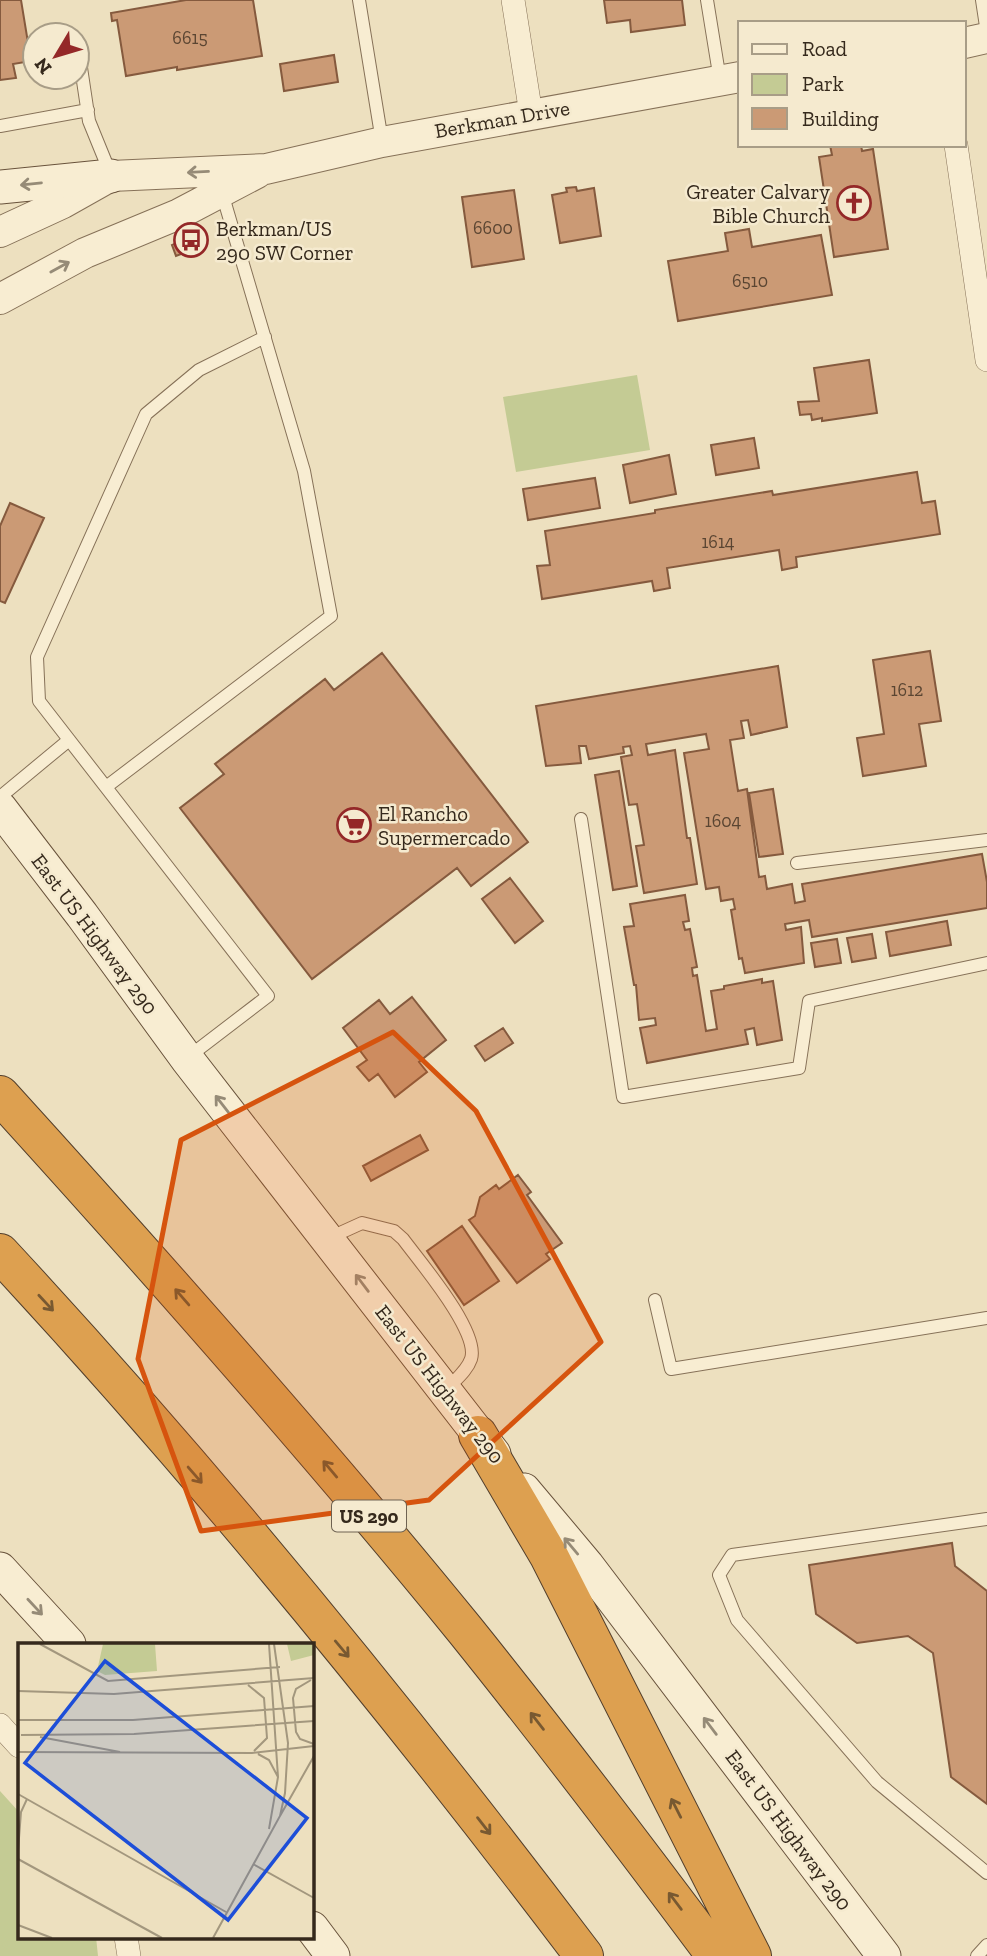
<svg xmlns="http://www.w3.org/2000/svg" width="987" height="1956" viewBox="0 0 987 1956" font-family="'Zilla Slab',serif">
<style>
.green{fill:#c4cb94}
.building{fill:#cb9a75;stroke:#855a3e;stroke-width:2}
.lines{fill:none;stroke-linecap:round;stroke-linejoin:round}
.service-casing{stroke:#867158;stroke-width:14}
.minor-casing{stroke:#867158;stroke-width:24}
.tertiary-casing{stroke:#867158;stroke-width:32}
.secondary-casing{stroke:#68523b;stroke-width:35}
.motorway-casing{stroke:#533f2c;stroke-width:40}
.service{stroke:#f8edd2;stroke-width:12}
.minor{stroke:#f8edd2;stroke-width:23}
.tertiary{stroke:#f8edd2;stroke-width:30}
.secondary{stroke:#f8edd2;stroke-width:33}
.motorway{stroke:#dda050;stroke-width:38}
.oneway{stroke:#968b77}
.oneway2{stroke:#785931}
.marked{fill:#d6540e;fill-opacity:0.2;stroke:#d6540e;stroke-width:5;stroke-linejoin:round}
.labels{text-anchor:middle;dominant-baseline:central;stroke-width:5;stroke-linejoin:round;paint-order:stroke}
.number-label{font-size:18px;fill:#5a4532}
.shield{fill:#f5eacf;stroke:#6f6352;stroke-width:2}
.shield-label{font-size:19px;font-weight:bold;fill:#35291c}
.street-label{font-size:21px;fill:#35291c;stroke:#f5eacf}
.poi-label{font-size:21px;fill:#35291c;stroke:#f5eacf;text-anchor:start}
.inset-road{fill:none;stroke:#a3977e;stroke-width:2}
.view{fill:#1d4ed8;fill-opacity:0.15;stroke:#1d4ed8;stroke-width:3.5}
.inset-edge{fill:none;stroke:#35291c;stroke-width:3.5}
</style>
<rect width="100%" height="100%" fill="#ede0bf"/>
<path class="green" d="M637 375 650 450 516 472 503 397Z
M0 1791 19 1812V1937H96L98 1956H0Z"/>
<path class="building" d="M0 0H21L31 61 13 64 16 78 0 80Z
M186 0H253L262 56 177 70V67L126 76 117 20 112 21 111 13Z
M604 0H682L685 25 631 32 630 20 607 23Z
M334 55 338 82 284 91 280 64Z
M830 145H861L862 151 873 149 888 249 834 257 819 157 832 155Z
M576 187 577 191 594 188 601 236 560 243 552 195 567 192 566 188Z
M514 190 524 259 472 267 462 197Z
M749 229 752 247 821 235 832 295 678 321 668 261 728 251 725 233Z
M184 240 189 251 176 256 172 245Z
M869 360 877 413 822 421V418L812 420 811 414 800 415 798 402 819 401 814 368Z
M754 438 759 468 716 475 711 445Z
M669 455 676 494 630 503 623 465Z
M917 472 922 503 935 501 940 534 796 557 797 567 782 570 779 550 667 568 670 588 654 591 652 581 542 599 537 566 550 565 545 531 655 513V510L772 491 773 495Z
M595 478 600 508 528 520 523 489Z
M10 503 44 518 5 603 0 601V526Z
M930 651 941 721 919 724 926 766 863 776 857 738 884 734 873 660Z
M382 653 528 842 471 886 457 868 312 979 180 808 224 774 215 764 325 679 334 690Z
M778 666 787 727 751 735 748 720 741 721 744 738 730 740 738 791 747 789 759 877 765 876 767 889 792 884 795 903 805 901 802 884 982 854 987 882V908L812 937 809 920 785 924 786 930 801 927 804 963 745 973 742 958 739 959 731 910 735 909 733 899 721 901 719 887 706 889 684 753 709 749 706 734 646 744 648 755 675 750 687 838H690L697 884 644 893 636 846 644 845 637 804 629 805 621 757 632 755 630 746 623 747 624 753 589 759 586 746H579L581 763 546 766 536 706Z
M619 771 637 886 613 890 595 775Z
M773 789 783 854 759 857 749 793Z
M510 878 543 921 515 943 482 899Z
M685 895 689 921 683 922 685 930 690 929 697 967 692 968 693 976 697 975 706 1031 717 1029 711 991 724 989V986L762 979V983L773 981 782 1040 757 1045 754 1028 745 1030 748 1044 647 1063 640 1028 656 1025 655 1018 639 1020 636 985H634L624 927 634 926 630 904Z
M947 921 951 945 890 956 886 932Z
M872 934 876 958 852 962 847 938Z
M837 939 841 963 815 967 811 943Z
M412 997 446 1040 419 1062 427 1072 395 1097 378 1074 369 1081 357 1067 367 1060 343 1028 379 1000 390 1014Z
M503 1028 513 1043 485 1061 475 1046Z
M420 1135 428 1150 371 1181 363 1166Z
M518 1175 531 1192 527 1195 562 1243 546 1254 550 1259 517 1283 469 1220 475 1216 480 1197 496 1185 499 1189Z
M462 1226 499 1281 464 1305 427 1251Z
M952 1543 955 1566 987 1591V1804L951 1777 933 1653 908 1636 857 1643 816 1614 809 1565Z"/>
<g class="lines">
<g class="service-casing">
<path id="service" d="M359 0 382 141
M707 0 720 80
M982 0 987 33
M77 41 89 121 111 175
M0 126 88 110
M106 787 331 616 304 471 222 193
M0 797 69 740
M581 819 623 1097 799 1068 809 1001 987 963
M797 863 987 840
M187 1058 268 996 39 701 37 657 146 414 199 370 265 337
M329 1238 362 1223 394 1231 403 1239C420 1262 480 1332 471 1359 467 1371 455 1380 447 1389
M655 1300 671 1369 987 1318
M987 1519 732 1555 719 1575 737 1620 877 1782 987 1873
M977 1956 987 1945"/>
</g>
<g class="minor-casing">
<path id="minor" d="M513 0 531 114
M956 145 987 360
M0 1725 19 1746
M126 1937 129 1956"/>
</g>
<g class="tertiary-casing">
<path id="tertiary" d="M964 43 987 38
M0 232 63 203 111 176 266 169 382 142 740 77
M0 299 85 253 179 214 257 173"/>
</g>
<g class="secondary-casing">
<path id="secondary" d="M0 187 111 176
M0 808 82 915 187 1059 494 1454
M524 1490 587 1565 884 1956
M0 1569 69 1644
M312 1928 333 1956"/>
</g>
<g class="motorway-casing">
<path id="motorway" d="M0 1095C159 1270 316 1447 465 1630 551 1737 634 1846 716 1956
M0 1253C207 1476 400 1713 584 1956
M478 1435 549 1556 752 1956"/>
</g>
<use href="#service" class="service"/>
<use href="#minor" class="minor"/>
<use href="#tertiary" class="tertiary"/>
<use href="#secondary" class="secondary"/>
<use href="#motorway" class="motorway"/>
</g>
<defs><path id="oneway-shaft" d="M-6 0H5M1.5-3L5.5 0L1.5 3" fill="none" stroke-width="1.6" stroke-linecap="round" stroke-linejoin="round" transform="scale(1.75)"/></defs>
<g class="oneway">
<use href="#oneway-shaft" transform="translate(198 172) rotate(177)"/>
<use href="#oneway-shaft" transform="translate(31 184) rotate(174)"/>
<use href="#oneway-shaft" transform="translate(60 267) rotate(-29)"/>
<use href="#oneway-shaft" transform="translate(222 1104) rotate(-128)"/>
<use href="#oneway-shaft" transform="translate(362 1283) rotate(-127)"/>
<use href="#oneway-shaft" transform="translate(571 1546) rotate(-130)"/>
<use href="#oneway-shaft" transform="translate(35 1607) rotate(47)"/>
<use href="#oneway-shaft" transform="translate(710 1726) rotate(-127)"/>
</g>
<g class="oneway2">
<use href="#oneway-shaft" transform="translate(182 1297) rotate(-131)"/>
<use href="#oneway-shaft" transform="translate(46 1303) rotate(47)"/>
<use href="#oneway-shaft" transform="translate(330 1469) rotate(-130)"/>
<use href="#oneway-shaft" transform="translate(195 1475) rotate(49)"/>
<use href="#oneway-shaft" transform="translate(342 1649) rotate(50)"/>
<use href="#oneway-shaft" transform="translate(537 1721) rotate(-128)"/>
<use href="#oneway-shaft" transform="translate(676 1808) rotate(-117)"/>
<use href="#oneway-shaft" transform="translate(484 1826) rotate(52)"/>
<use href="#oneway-shaft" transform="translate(675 1901) rotate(-127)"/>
</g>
<path class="marked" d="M393 1032 476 1111 601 1342 429 1500 201 1531 138 1359 181 1140Z"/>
<defs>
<g id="church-ring" transform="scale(1.75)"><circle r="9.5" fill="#f5eacf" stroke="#942828" stroke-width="1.5"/><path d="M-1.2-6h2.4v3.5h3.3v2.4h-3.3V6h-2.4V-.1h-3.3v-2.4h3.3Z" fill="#942828"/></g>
<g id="bus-ring" transform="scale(1.75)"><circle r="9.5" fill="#f5eacf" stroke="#942828" stroke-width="1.5"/><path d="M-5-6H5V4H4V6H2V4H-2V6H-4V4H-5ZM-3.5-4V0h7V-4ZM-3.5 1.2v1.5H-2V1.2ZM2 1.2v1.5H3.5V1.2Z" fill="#942828"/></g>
<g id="supermarket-ring" transform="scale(1.75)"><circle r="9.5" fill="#f5eacf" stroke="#942828" stroke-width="1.5"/><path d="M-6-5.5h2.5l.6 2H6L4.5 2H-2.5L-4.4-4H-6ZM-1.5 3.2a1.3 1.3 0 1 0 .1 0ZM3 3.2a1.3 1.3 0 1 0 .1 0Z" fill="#942828"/></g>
</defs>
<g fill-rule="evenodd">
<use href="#church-ring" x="854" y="203"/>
<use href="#bus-ring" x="191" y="240"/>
<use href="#supermarket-ring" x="354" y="825"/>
</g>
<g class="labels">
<g class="number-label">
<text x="190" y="38">6615</text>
<text x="493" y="228">6600</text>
<text x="750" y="281">6510</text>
<text x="718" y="542">1614</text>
<text x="907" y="690">1612</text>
<text x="723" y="821">1604</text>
</g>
<rect class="shield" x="332" y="1500.5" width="74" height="31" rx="5"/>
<g class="shield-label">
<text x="369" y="1516">US 290</text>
</g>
<g class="street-label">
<text transform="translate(502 119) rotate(-10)">Berkman Drive</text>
<text transform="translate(95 934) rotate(53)">East US Highway 290</text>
<text transform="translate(440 1384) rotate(52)">East US Highway 290</text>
<text transform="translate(789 1830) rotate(53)">East US Highway 290</text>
</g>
<g class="poi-label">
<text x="830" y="191" text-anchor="end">Greater Calvary<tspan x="830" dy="24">Bible Church</tspan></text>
<text x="216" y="228">Berkman/US<tspan x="216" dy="24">290 SW Corner</tspan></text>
<text x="378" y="813">El Rancho<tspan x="378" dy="24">Supermercado</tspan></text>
</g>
</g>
<g transform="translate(18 1643)">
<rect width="296" height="296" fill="#ede0bf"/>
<path d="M85 1H137L139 28 87 32 79 28ZM269 1H296V12L273 18Z" fill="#c4cb94"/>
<path class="inset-road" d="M22 1 90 38 262 24M251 1 260 134 251 186M293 37 278 46 275 55 278 89 282 96 296 101M230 42 246 55 249 95 236 108M0 48 96 51 296 35M0 77H115L296 63M3 92 116 91 296 78M22 94 102 109M0 109 234 110 296 103M240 111 251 117 260 134M0 151 208 269M262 173 296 113M0 208 3 169 9 156M0 216 144 295M235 221 296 255M0 282 34 295M195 295 262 173 267 150 270 100 256 1"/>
<path class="view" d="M87 18 289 175 210 277 7 120Z"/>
<rect width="296" height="296" class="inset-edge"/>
</g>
<rect x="738" y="21" width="228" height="126" fill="#f5eacf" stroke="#a89d87" stroke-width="2"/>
<rect x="752" y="44" width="35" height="10" fill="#f8edd2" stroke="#a89d87" stroke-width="2"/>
<text x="802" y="56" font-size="21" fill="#35291c">Road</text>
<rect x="752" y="74" width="35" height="21" fill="#c4cb94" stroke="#a89d87" stroke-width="2"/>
<text x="802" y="91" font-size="21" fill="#35291c">Park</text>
<rect x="752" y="108" width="35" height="21" fill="#cb9a75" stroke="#a89d87" stroke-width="2"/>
<text x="802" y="126" font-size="21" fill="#35291c">Building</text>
<g transform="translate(56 56) rotate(232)"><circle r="33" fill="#f5eacf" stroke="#a89d87" stroke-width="2"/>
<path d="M0-5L12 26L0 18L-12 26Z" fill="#942828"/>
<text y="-10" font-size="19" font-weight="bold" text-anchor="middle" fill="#35291c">N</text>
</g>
</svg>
